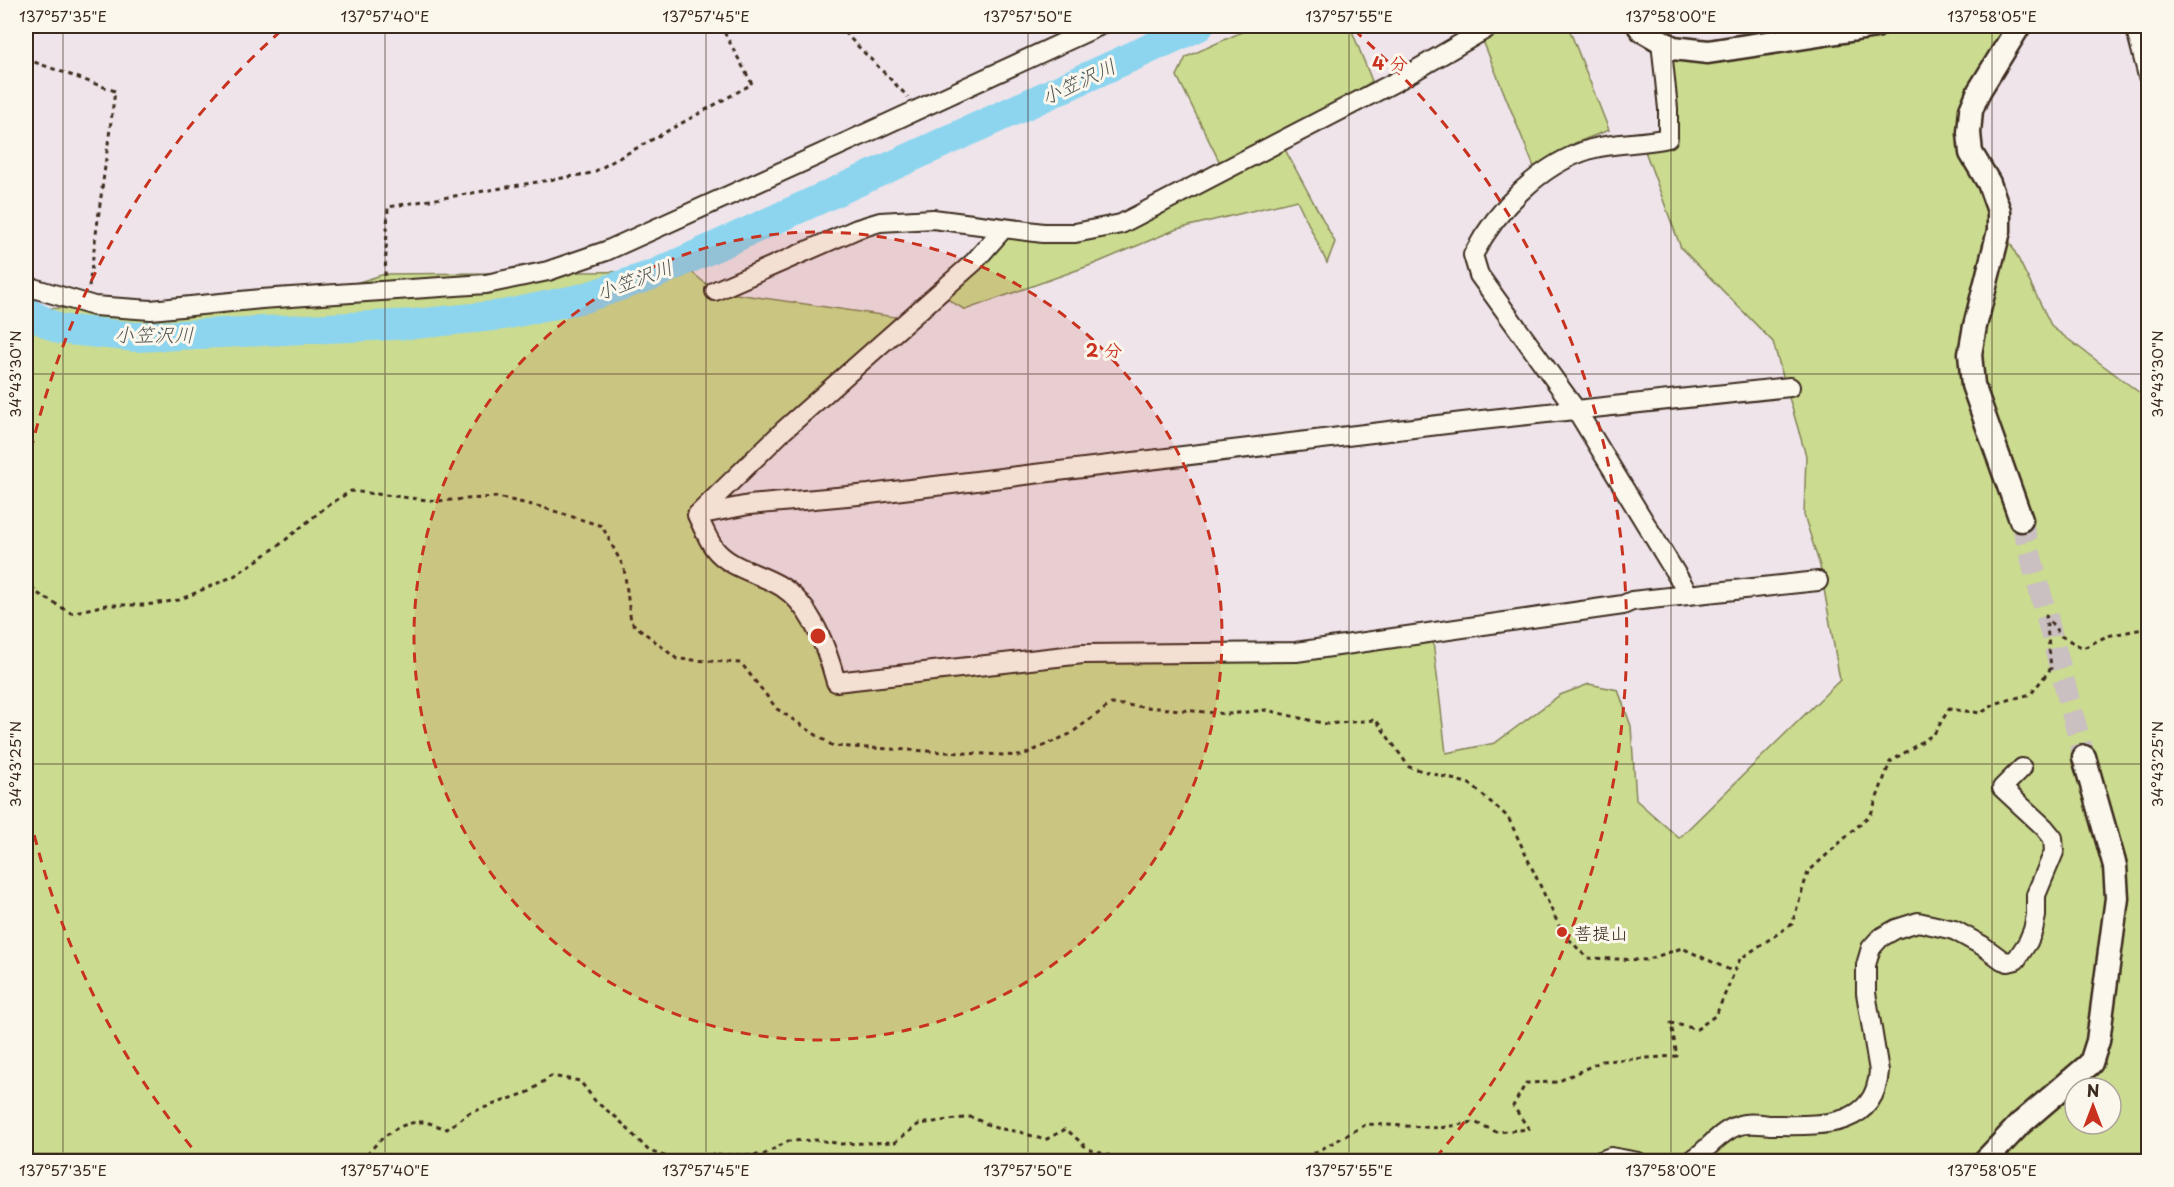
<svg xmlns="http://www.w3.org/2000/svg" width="2174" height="1187" viewBox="0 0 2174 1187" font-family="'Playpen Sans','Klee One',sans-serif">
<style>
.green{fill:#cbdb90;stroke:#838257;stroke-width:1.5;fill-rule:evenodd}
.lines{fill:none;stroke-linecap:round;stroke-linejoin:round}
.river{stroke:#8dd5ef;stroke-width:30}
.tertiary-tunnel{stroke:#cabfc1;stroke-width:22;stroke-dasharray:22 11;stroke-linecap:butt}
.minor-casing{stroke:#3b2a1e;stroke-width:22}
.tertiary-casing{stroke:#3b2a1e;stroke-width:27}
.path{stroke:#3b2a1e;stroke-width:3;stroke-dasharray:4.5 4.5;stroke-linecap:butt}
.minor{stroke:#fbf7ec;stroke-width:18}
.tertiary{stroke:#fbf7ec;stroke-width:22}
.ticks{fill:none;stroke:#3b2a1e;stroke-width:1.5;stroke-opacity:0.45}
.ring{fill:none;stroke:#c8321e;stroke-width:3;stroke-dasharray:10 8}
.poi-dot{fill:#c8321e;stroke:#fbf7ec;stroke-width:2}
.labels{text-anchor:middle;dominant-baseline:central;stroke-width:6;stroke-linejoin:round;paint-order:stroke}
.poi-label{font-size:18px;fill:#3b2a1e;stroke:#fbf7ec;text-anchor:start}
.water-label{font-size:20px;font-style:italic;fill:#505552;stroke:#fbf7ec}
.centre{fill:#c8321e;stroke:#fbf7ec;stroke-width:3}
.ring-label{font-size:18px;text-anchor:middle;font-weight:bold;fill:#c8321e;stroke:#fbf7ec;stroke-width:6;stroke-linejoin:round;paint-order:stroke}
.neatline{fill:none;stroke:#3b2a1e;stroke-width:2}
.ticks-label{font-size:15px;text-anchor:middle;fill:#3b2a1e}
</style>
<rect width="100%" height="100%" fill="#eee4ea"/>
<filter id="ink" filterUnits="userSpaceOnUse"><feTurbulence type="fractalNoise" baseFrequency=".0167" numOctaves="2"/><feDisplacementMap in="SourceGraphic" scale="12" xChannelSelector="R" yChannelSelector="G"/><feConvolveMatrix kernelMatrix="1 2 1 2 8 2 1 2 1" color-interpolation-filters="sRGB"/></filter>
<g filter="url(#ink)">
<path class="green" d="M1255 26H1369L1352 31 1372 81 1281 142 1335 242 1327 263 1297 200 1177 229 1094 264 965 310 939 294 1000 233 1082 241 1224 171 1177 76 1186 57Z
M1477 26H1568L1609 130 1575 143 1534 167Z
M1846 26H2009L1957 135 2052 327 2148 399V1161L26 1162V308L135 309 349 285 385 274 690 271 715 291 902 318 697 515 724 558 801 603 836 682 1083 654 1296 652 1432 632 1446 753 1495 743 1560 695 1589 684 1618 690 1631 726 1636 800 1679 838 1840 680 1820 566 1804 515 1806 456 1773 342 1681 248 1642 143 1668 137 1662 48ZM2075 1088H2111V1124H2075Z"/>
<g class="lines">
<path class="river" d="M26 312 59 329 137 337 414 324 503 315 584 298 655 274 1199 26"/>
<path class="tertiary-tunnel" d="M2021 520 2084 757"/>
<g class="minor-casing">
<path id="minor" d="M2135 26 2148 76
M1661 41 1668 109V138C1643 144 1616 142 1591 149 1540 164 1497 209 1473 255L1479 275 1577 411 1689 595
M26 286 94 306 151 310 261 299 486 284 548 271 606 251 869 132 1099 26
M715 291 857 229 880 222 933 219 1043 233H1075L1121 224 1397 81 1491 26
M697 515C702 525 707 538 714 548 730 569 760 573 782 587 812 606 827 649 836 682L1083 654 1296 652 1623 605 1632 601 1818 581
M697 515 749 505 869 494 1463 422 1790 387
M697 515 784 430 974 262 1004 228
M1598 1162 1611 1157 1638 1162
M1689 1162C1706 1152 1719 1132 1737 1126 1747 1122 1760 1124 1770 1125 1815 1125 1875 1131 1879 1071L1866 993V965L1871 948 1880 938 1896 929 1918 922 1954 930 1983 946 2002 960 2008 962 2016 960 2028 942 2033 930 2036 916V895L2054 852 2053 838 2044 827 2002 788 2022 768"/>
</g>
<g class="tertiary-casing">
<path id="tertiary" d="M1639 26 1642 30 1673 48 1708 52 1876 26
M2019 26 1979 91 1971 110 1969 133 1971 153 1989 183 1999 211V231L1975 326 1970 354 1973 385 2021 520
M1984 1162 2020 1124 2091 1063 2098 1041 2117 898 2115 866 2084 757"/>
</g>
<path class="path" d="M838 26 908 97
M26 59 115 91 89 287
M26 148 27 149 26 156
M385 276 388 207 592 173 752 84 721 26
M26 580 37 593 71 613 106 605H146L179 600 234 576 278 546 327 506 351 491 436 501 497 497 541 507 602 526 624 568 631 622 677 659 741 663 777 709 833 746 1021 756 1070 734 1111 704 1228 714 1266 710 1326 724 1376 720 1409 767 1470 784 1508 817 1562 932 1587 958 1646 960 1682 948 1730 970
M362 1162C376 1141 397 1121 424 1122 431 1123 440 1127 447 1129L469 1113 529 1092 551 1076 580 1081 596 1102 617 1118 649 1151 682 1162
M683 1162 709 1155H763L788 1141 819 1140 841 1144 895 1142 919 1124 971 1117 996 1128 1020 1132 1045 1140 1066 1129 1088 1149 1130 1162
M1234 1162 1307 1157 1367 1124 1440 1128 1474 1122 1497 1132 1529 1129 1513 1106 1526 1083 1557 1082 1602 1061 1677 1056 1671 1023 1697 1029 1716 1015 1740 959 1792 924 1808 872 1871 814 1890 762 1934 734 1949 709 1981 713 1997 703 2031 694 2051 668 2046 616 2061 636 2083 648 2107 636 2148 628"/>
<use href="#minor" class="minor"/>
<use href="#tertiary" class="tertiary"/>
</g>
</g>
<path class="ticks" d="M63 26V1162M385 26V1162M706 26V1162M1028 26V1162M1349 26V1162M1671 26V1162M1992 26V1162M26 374H2148M26 764H2148M26 1153H2148"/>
<circle cx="818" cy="636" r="404" fill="#c8321e" fill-opacity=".12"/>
<g class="ring">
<circle cx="818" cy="636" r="404"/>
<path d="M203 1161A809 809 0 0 1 27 804M27 468A809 809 0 0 1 282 30M1354 30A809 809 0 0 1 1433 1161"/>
</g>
<circle class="poi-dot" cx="1562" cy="932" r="6"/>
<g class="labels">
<g class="poi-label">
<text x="1574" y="932">菩提山</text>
</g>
<g class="water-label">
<text transform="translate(1078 81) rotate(-25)">小笠沢川</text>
<text transform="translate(634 279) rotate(-20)">小笠沢川</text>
<text x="154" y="334">小笠沢川</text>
</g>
</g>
<circle cx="818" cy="636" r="9" class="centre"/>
<g class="ring-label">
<text x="1390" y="70">4 分</text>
<text x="1104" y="357">2 分</text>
</g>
<rect width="2174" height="1187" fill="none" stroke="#fbf7ec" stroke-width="66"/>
<g transform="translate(2093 1106)"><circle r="28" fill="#fbf7ec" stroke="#aea59a" stroke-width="1.5"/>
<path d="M0-4.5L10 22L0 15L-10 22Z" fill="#c8321e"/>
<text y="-9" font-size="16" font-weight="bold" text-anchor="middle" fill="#3b2a1e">N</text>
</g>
<rect x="33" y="33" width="2108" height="1121" class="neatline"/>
<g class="ticks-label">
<text x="63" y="22">137°57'35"E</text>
<text x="385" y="22">137°57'40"E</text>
<text x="706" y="22">137°57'45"E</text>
<text x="1028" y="22">137°57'50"E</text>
<text x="1349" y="22">137°57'55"E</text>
<text x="1671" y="22">137°58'00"E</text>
<text x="1992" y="22">137°58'05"E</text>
<text transform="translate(16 374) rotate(-90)" y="5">34°43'30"N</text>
<text transform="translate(2158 374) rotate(-90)" y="5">34°43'30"N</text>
<text transform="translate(16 764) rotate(-90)" y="5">34°43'25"N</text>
<text transform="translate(2158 764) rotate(-90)" y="5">34°43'25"N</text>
<text x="63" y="1176">137°57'35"E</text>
<text x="385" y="1176">137°57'40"E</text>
<text x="706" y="1176">137°57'45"E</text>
<text x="1028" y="1176">137°57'50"E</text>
<text x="1349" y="1176">137°57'55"E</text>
<text x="1671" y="1176">137°58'00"E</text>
<text x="1992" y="1176">137°58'05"E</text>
</g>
</svg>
